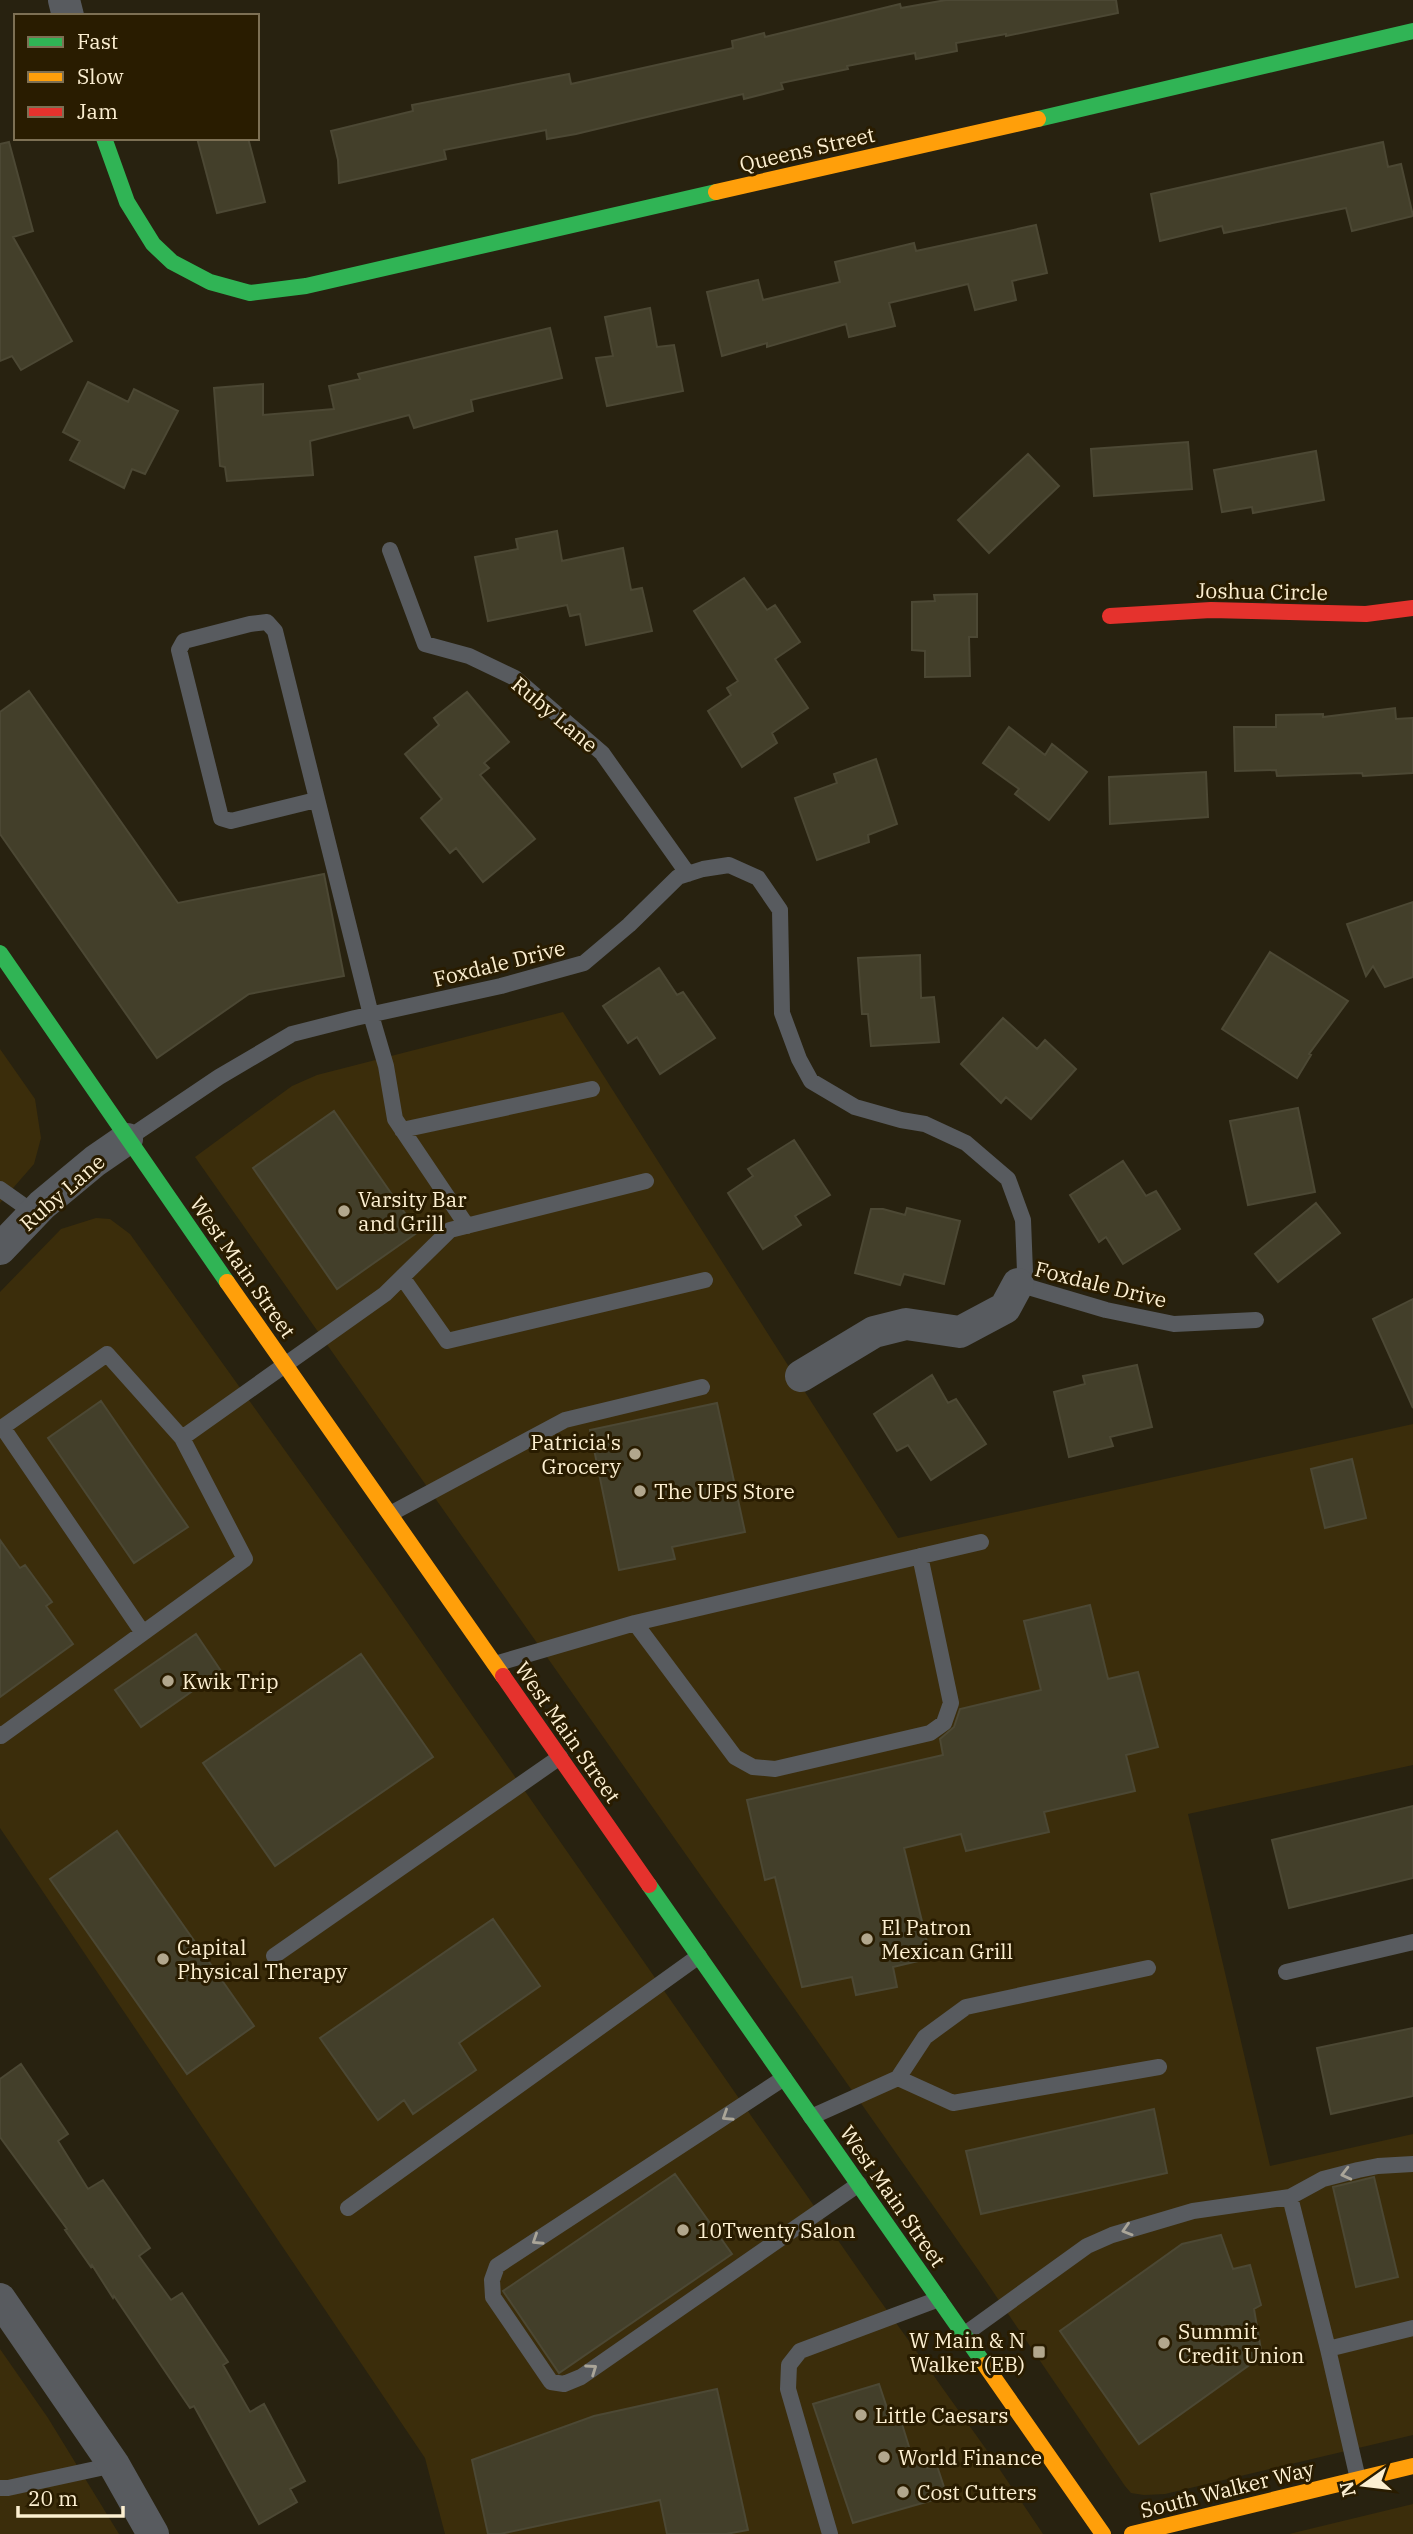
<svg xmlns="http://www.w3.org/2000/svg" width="1413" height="2534" viewBox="0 0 1413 2534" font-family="'IBM Plex Serif',serif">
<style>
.built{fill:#3b2d0b}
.building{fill:#433f2a;stroke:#4c4834;stroke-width:2}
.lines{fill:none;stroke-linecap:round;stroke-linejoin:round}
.lane{stroke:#585b5f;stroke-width:16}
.street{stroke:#585b5f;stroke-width:32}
.fast{stroke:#30b455;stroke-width:16}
.slow{stroke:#ff9f0a;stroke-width:16}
.jam{stroke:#e5322d;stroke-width:16}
.oneway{stroke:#aaa598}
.poi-dot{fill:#b2a78d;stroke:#291c00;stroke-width:2.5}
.labels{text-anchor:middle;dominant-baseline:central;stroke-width:6;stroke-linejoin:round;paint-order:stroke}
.street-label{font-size:21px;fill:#fcefd1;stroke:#291c00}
.poi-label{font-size:21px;fill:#fcefd1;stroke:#291c00;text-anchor:start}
</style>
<rect width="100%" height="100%" fill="#282210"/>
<path class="built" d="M563 1012 898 1538 1413 1424V1765L1188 1814 1270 2166 1413 2134V2435L1165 2494 1144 2495 1131 2493 1125 2486 979 2271 195 1157 292 1086 317 1075Z
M0 1049 35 1099 41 1138 34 1164 0 1203Z
M96 1218 110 1219 130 1234 382 1586 874 2292 986 2449 1043 2534H445L425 2458 0 1828V1292L61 1229Z
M0 2349 48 2418 119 2534H0Z
M1413 2504V2534H1289Z"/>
<path class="building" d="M946 0H1116L1118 13 1006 36V34L956 43 957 51 916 59 915 53 847 66 848 69 781 83 783 89 744 99 743 94 576 134 547 139 546 130 444 150 446 159 339 183 338 160 331 131 413 111 412 105 569 74 571 84 733 48 732 41 764 33 765 37 900 4 901 8Z
M197 138H248L265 202 217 213Z
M9 142 33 231 13 237 72 341 21 370 12 356 0 361V144Z
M1383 142 1388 167 1401 164 1413 216 1352 231 1346 208 1224 233 1222 226 1160 241 1151 194Z
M1036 225 1047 273 1012 281 1016 300 975 310 968 284 889 303 895 326 849 337 846 324 767 347V343L722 356 707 292 758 280 763 300 840 282 835 262 914 243 916 251Z
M650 308 657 347 674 345 683 391 607 406 596 358 613 356 605 317Z
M550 328 562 378 471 400 473 411 414 428 409 415 310 441 313 475 227 481 225 467 220 466 214 388 263 384V415L334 409 329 386 360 379 358 374Z
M88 382 128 402 134 389 178 411 145 474 132 469 124 488 70 460 80 441 63 432Z
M1188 442 1192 489 1094 496 1091 449Z
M1316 451 1324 500 1253 513 1252 507 1222 512 1214 470Z
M1028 454 1059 486 989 553 958 520Z
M557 531 562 561 623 548 631 590 642 588 652 631 586 645 580 614 570 616 567 605 488 621 475 557 518 549 516 539Z
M744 578 767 610 775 605 800 642 775 659 808 708 772 733 777 743 742 767 708 711 731 695 727 688 738 681 694 611Z
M977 594V637H969L970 676 925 677V651L912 650V602L935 601 934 595Z
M29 691 178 903 324 874 344 976 249 994 157 1058 0 834V712Z
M467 692 509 742 484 763 489 768 480 775 535 839 483 882 456 848 450 853 421 818 442 799 405 754 439 725 434 718Z
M1395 708 1396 719 1413 718V773L1363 776 1362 773 1277 776 1276 770 1235 771 1234 727H1276V715L1323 714V717Z
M1009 727 1045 755 1052 744 1087 772 1049 820 1015 794 1019 789 983 763Z
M876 759 897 824 868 835 869 842 817 860 795 798 837 783 834 774Z
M1206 772 1208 817 1110 824 1109 777Z
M1413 902V977L1385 987 1373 966 1366 976 1347 924Z
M1270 952 1348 1001 1309 1054 1311 1055 1297 1078 1222 1029Z
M920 955 921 998 934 997 939 1042 871 1046 868 1014H862L858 958Z
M659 968 677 995 683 992 715 1038 660 1074 637 1037 628 1043 603 1006Z
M1003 1018 1037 1049 1045 1040 1076 1069 1031 1119 1006 1097 1001 1103 961 1064Z
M1298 1108 1315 1192 1248 1205 1230 1121Z
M334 1111 418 1232 337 1289 253 1168Z
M794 1140 830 1195 795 1216 801 1225 763 1249 728 1193 753 1176 748 1169Z
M1123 1161 1146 1196 1156 1191 1180 1229 1123 1264 1106 1237 1099 1242 1070 1195Z
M1316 1203 1340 1233 1278 1282 1255 1254Z
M907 1208 960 1221 944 1284 904 1274 900 1285 855 1273 871 1209H883L905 1215Z
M1413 1299V1408L1373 1319Z
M1137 1365 1152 1427 1110 1437 1113 1446 1069 1457 1054 1392 1085 1384 1083 1376Z
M932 1375 948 1403 956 1399 986 1444 931 1480 908 1445 897 1451 874 1414Z
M101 1401 188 1527 134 1563 48 1438Z
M717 1403 745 1532 672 1547 675 1559 619 1570 590 1430Z
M1352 1459 1366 1518 1325 1528 1311 1469Z
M0 1540 20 1568 25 1565 52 1602 46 1606 73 1644 0 1697Z
M1090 1605 1108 1679 1138 1672 1158 1747 1126 1755 1135 1791 1044 1812 1049 1832 966 1851 961 1834 904 1848 931 1958 893 1967 897 1987 856 1995 852 1977 802 1987 775 1877 765 1880 747 1800 943 1755 940 1739 954 1727 960 1709 1041 1690 1024 1621Z
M196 1634 221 1671 141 1727 115 1690Z
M361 1654 433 1757 275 1866 203 1763Z
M1413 1806V1878L1289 1908 1272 1840Z
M117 1831 254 2026 187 2074 50 1879Z
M493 1919 540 1986 459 2043 476 2070 413 2114 404 2100 378 2120 320 2038Z
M1413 2028V2096L1331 2114 1317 2048Z
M21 2064 68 2134 58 2141 88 2189 103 2180 150 2248 139 2256 171 2300 182 2293 228 2362 223 2365 250 2412 264 2404 305 2481 290 2489 297 2502 259 2524 194 2406 190 2408 114 2296 113 2298 92 2265 91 2267 65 2230 67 2229 0 2137V2079Z
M1154 2109 1167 2173 981 2214 966 2151Z
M675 2174 732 2254 559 2373 503 2291Z
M1374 2177 1398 2277 1356 2287 1333 2187Z
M1221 2235 1233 2269 1250 2265 1261 2305 1254 2309 1262 2356 1139 2444 1060 2331 1182 2244Z
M879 2384 889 2414 898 2411 914 2463 924 2460 927 2468 937 2466 947 2496 853 2523 813 2404Z
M717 2389 748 2530 726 2534H667L660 2500 500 2534H488L472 2460 594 2416Z"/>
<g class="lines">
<path class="lane" d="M390 550 425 644 469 656 515 678 602 753 688 874
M316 800 231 821 221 818 179 650 184 641 250 624 267 622 275 631 371 1015 386 1066 395 1119 467 1226
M402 1130 592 1089
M127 1139 219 1077 292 1034 355 1018 501 986 584 963 629 925 678 877 703 869 729 865 758 878 780 910 782 1013 799 1059 811 1081 855 1107 901 1120 925 1124 966 1143 1008 1179 1023 1220 1025 1272 1018 1284 1106 1310 1174 1324 1256 1320
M0 1189 34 1213
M402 1277 447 1341 705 1280
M3 1428 143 1633
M0 1429 107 1354 182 1438 245 1559 1 1736 0 1734
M182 1438 385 1294 450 1230 646 1181
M390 1514 565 1420 702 1387
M635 1623 735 1757 753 1767 775 1769 930 1733 944 1723 951 1703 920 1556
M495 1664 635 1623 981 1542
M274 1956 560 1757
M1286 1972 1413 1942
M784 2078 497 2266 492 2280 493 2297 551 2382 564 2384 581 2377 859 2184
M898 2078 925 2037 966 2007 1148 1968
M811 2117 898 2078 953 2103 1159 2067
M1290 2197 1328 2349
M348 2208 699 1956
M965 2334 1087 2246 1112 2235 1193 2211 1290 2197 1323 2179 1358 2170 1378 2166 1413 2164
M1358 2479 1328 2349 1413 2328
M0 2488H8L114 2465
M830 2534 788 2389 789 2365 800 2351 939 2299"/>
<path class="street" d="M64 0 68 16
M0 1249 42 1205 95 1161 127 1139
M801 1376 874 1332 906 1324 960 1332 1005 1308 1018 1284
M0 2299 114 2465 153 2534"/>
<path class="fast" d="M1038 119 1413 31
M104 138 127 202 153 244 172 262 210 282 250 293 306 286 716 192
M0 953 227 1282
M649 1885 985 2365"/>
<path class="slow" d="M716 192 1038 119
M227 1282 503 1676
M985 2365 1103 2534
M1132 2534 1413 2466"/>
<path class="jam" d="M1110 616 1211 610 1366 614 1413 608
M503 1676 649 1885"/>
</g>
<defs><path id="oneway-chevron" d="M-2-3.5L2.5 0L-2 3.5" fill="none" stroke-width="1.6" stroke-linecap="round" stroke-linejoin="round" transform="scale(1.75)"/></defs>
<g class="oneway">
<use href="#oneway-chevron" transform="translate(727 2116) rotate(147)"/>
<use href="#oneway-chevron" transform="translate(1346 2174) rotate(166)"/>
<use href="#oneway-chevron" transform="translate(1127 2230) rotate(163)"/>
<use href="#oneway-chevron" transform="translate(537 2240) rotate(147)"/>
<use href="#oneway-chevron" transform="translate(592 2369) rotate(-35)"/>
</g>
<g class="poi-dot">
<circle cx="344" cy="1211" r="7"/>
<circle cx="635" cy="1454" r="7"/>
<circle cx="640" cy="1491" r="7"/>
<circle cx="168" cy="1681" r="7"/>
<circle cx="867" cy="1939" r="7"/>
<circle cx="163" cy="1959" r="7"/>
<circle cx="683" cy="2230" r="7"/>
<circle cx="1164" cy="2343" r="7"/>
<rect x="1032" y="2345" width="14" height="14" rx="3.5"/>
<circle cx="861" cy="2415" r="7"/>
<circle cx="884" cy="2457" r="7"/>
<circle cx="903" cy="2492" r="7"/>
</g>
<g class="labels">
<g class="street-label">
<text transform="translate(807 149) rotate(-13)">Queens Street</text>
<text transform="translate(1262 591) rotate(1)">Joshua Circle</text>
<text transform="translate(555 714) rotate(40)">Ruby Lane</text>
<text transform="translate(499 963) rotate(-14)">Foxdale Drive</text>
<text transform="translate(62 1192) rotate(-41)">Ruby Lane</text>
<text transform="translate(243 1267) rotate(55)">West Main Street</text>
<text transform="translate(1101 1284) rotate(14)">Foxdale Drive</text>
<text transform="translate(568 1732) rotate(55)">West Main Street</text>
<text transform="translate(893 2196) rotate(55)">West Main Street</text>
<text transform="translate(1227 2489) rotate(-14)">South Walker Way</text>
</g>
<g class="poi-label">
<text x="358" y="1199">Varsity Bar<tspan x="358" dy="24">and Grill</tspan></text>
<text x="621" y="1442" text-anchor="end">Patricia's<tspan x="621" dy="24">Grocery</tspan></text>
<text x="654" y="1491">The UPS Store</text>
<text x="182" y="1681">Kwik Trip</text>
<text x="881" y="1927">El Patron<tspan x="881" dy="24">Mexican Grill</tspan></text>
<text x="177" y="1947">Capital<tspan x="177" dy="24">Physical Therapy</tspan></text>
<text x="697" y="2230">10Twenty Salon</text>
<text x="1178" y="2331">Summit<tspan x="1178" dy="24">Credit Union</tspan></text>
<text x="1025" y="2340" text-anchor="end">W Main &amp; N<tspan x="1025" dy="24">Walker (EB)</tspan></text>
<text x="875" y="2415">Little Caesars</text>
<text x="898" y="2457">World Finance</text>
<text x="917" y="2492">Cost Cutters</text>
</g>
</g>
<rect x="14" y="14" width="245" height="126" fill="#291c00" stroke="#7d7054" stroke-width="2"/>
<rect x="28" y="37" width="35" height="10" fill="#30b455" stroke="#7d7054" stroke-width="2"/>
<text x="77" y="49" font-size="21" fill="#fcefd1">Fast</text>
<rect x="28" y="72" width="35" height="10" fill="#ff9f0a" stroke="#7d7054" stroke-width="2"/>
<text x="77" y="84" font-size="21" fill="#fcefd1">Slow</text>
<rect x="28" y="107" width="35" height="10" fill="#e5322d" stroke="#7d7054" stroke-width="2"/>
<text x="77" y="119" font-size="21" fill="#fcefd1">Jam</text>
<g transform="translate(1364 2485) rotate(256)" stroke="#291c00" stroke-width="5" paint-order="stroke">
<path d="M0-5L12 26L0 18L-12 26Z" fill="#fcefd1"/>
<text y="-10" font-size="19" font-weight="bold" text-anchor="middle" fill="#fcefd1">N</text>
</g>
<path d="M18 2506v10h105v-10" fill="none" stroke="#fcefd1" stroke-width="3.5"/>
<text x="28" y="2506" font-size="21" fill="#fcefd1" stroke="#291c00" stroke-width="5" paint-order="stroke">20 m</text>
</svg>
